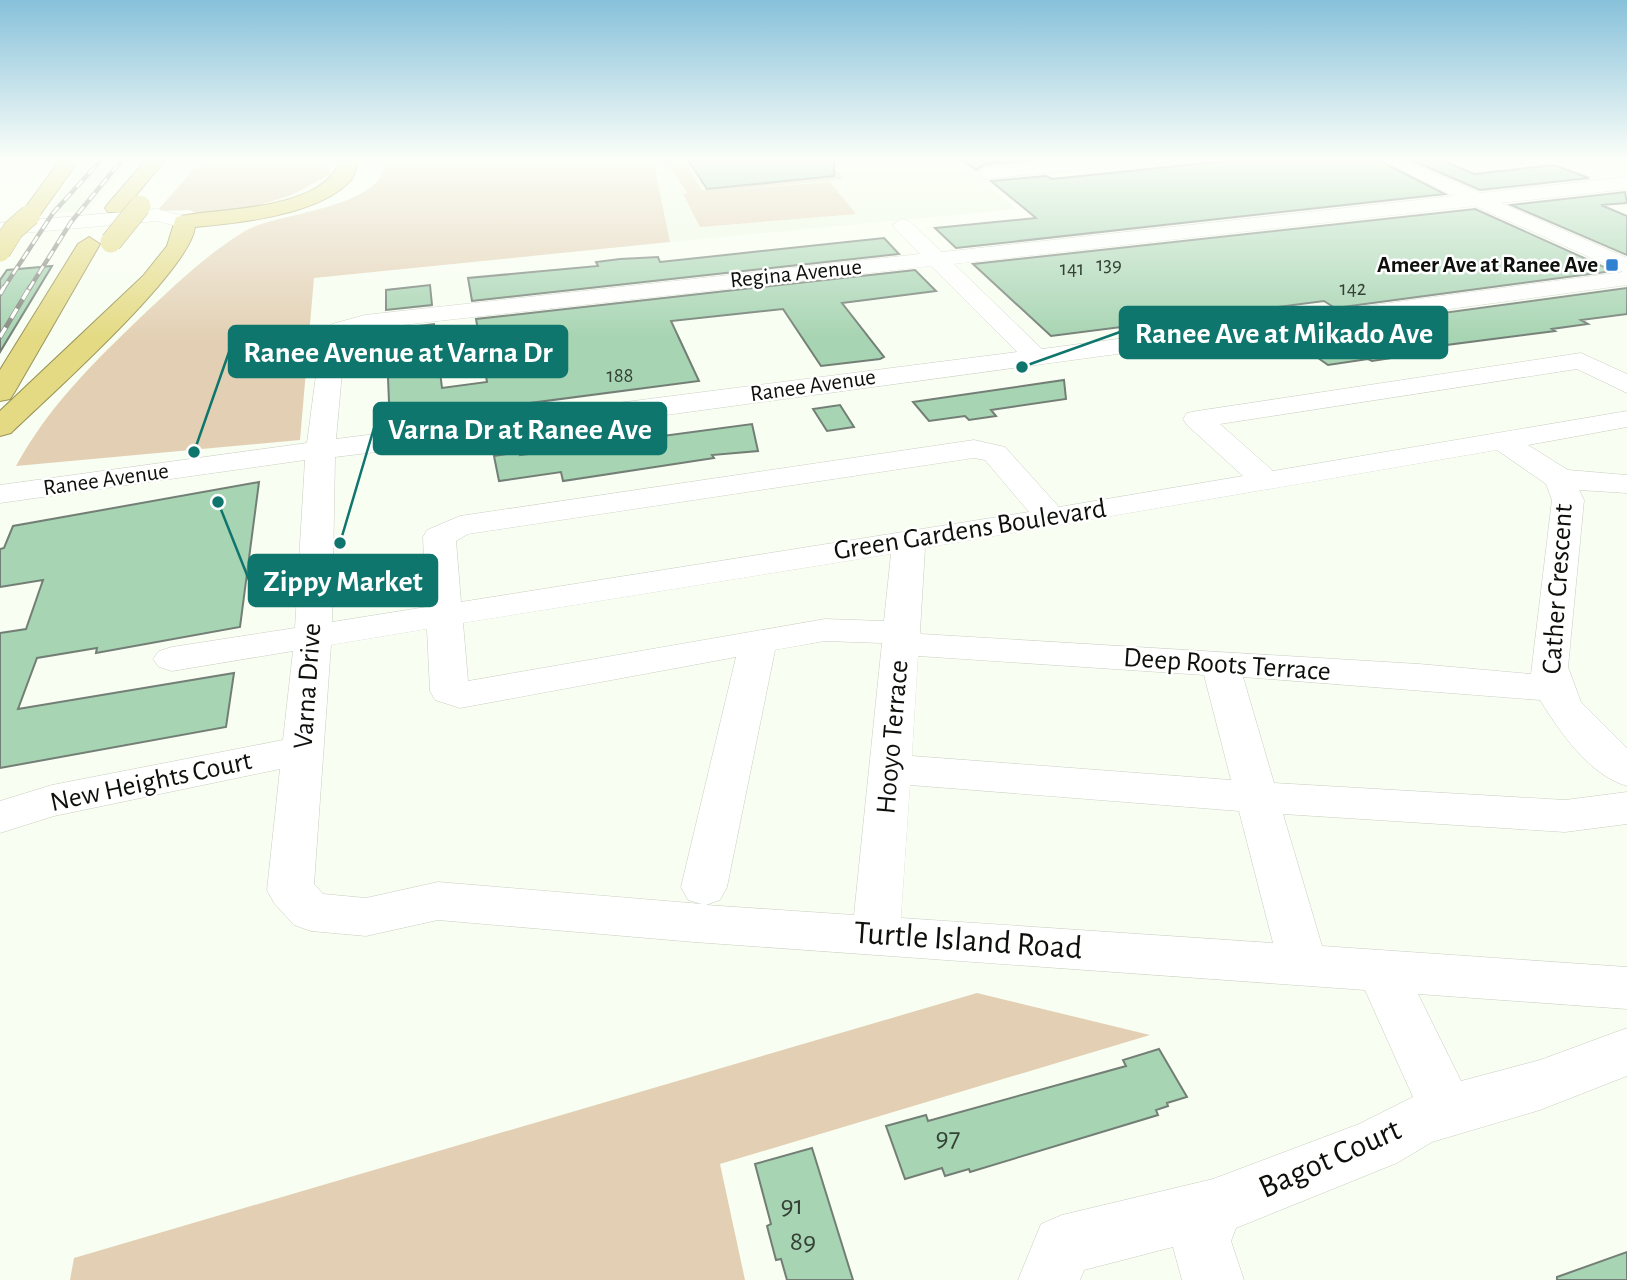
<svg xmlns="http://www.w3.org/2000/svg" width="1627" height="1280" viewBox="0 0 1627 1280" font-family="'Alegreya Sans',sans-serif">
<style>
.built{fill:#eef8e3}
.green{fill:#e3d0b4}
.building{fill:#a7d4b2;stroke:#737f76;stroke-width:2}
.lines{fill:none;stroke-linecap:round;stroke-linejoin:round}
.minor-casing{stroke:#c8cec1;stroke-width:1}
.highway-casing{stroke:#999359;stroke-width:2}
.minor{fill:#fff;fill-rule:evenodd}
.highway{fill:#e4da83;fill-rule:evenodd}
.rail-far1-casing{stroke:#858980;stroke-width:4.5}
.rail-casing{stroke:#858980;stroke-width:5}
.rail-far1{stroke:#fff;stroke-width:2.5;stroke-dasharray:9;stroke-linecap:butt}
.rail{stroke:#fff;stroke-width:3.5;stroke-dasharray:11;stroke-linecap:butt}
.highway-bridge-casing{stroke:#999359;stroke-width:22;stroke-linecap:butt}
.highway-bridge{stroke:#e4da83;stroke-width:21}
.poi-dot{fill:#3381d1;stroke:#fff;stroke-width:2.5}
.labels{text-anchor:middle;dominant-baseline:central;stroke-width:5;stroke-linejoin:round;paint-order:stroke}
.far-number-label{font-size:21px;fill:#344136}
.far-poi-label{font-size:23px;font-weight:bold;fill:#0e100c;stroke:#fff;text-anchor:end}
.far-street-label{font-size:23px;fill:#0e100c;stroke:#fff}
.street-label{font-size:28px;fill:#0e100c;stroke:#fff}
.near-number-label{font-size:28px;fill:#344136}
.near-street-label{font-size:33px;fill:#0e100c;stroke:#fff}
.leader{fill:none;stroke:#0f766e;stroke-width:2.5}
.callout-dot{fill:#0f766e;stroke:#fff;stroke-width:2.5}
.callout{fill:#0f766e;stroke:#0f766e;stroke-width:2.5}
.callout-label{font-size:30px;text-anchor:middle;font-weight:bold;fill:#fff}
</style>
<rect width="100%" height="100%" fill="#f8fef1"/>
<path class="built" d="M91 160H132L89 210 47 214 63 188Z
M653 160H955L1016 209 670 242Z"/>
<path class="green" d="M202 160H331L329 175 292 195 246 209 199 215 190 210 157 211Z
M386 160H653L670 242 314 278 300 440 16 466C49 406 93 363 142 316 174 286 207 254 245 231 276 212 384 210 386 160Z
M666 160H683L702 190 748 186 734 167 761 165 778 183 819 179 800 160 838 171 844 179 731 190 830 182 856 214 700 227 683 194 687 193Z
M977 993 1150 1035 720 1164 745 1280H70L74 1258Z"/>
<path class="building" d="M688 160H834V176L707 189Z
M962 160H1024L1025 161 986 164 976 170Z
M1236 160H1378L1445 194 956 248 935 228 1036 218 991 181 1046 176 1052 179Z
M1411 160H1442L1474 174 1554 165 1589 178 1480 190Z
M1625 192 1627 203 1601 205 1627 216V255L1511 205Z
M1475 209 1613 271 1335 308 1324 301 1051 336 973 264Z
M884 238 899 254 472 301 468 278 598 266 596 262 620 259 658 257 660 262Z
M52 266 0 352V280L7 270Z
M915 270 936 291 842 303 884 357 880 359 821 366 783 309 671 321 699 381 438 415 439 420 390 426 386 330 434 324 442 388 487 382 476 319Z
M430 285 432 305 386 310V290Z
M1627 288V314L1581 320 1588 324 1552 329 1555 331 1439 346 1445 350 1372 361 1368 359 1328 365 1301 346 1379 335 1361 324Z
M1064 380 1066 399 991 410 996 416 969 420 965 416 929 421 913 402Z
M840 405 854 427 827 431 813 409Z
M752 424 758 451 712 455 714 458 563 481 561 472 499 481 494 456 520 452V455Z
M259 482 240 627 96 653 97 648 37 658 18 709 234 673 226 727 0 768V633L26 629 43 580 0 587V549L4 548 13 526Z
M1159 1049 1187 1097 1167 1103 1168 1106 1156 1110 1158 1115 970 1172 969 1169 945 1176 942 1168 905 1179 886 1126 926 1115 928 1121 1126 1066 1123 1060Z
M812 1148 853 1280H787L781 1259 776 1260 767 1226 771 1224 755 1164Z
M1627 1252V1280H1557V1277Z"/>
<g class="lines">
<g class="minor-casing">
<path id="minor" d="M1066 160H1133L1124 165 986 179 977 173 986 167Z
M1380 160H1404L1480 193 1627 177V189L1501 203 1627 258V285L540 432 335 457 332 622 426 607 423 537 427 530 460 516 974 440 1005 447 1059 507 1243 476 1187 425 1183 419 1187 413 1197 411 1581 353 1627 374V393L1577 369 1220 424 1273 471 1627 411V427L1528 445 1568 470 1627 475V493L1579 490 1584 500 1568 667 1581 702 1627 748V786C1589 775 1560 732 1540 700L1243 677 1274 783 1565 800 1627 792V824L1565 832 1283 814 1322 946 1627 967V1009L1418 994 1461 1081 1540 1060 1627 1028V1076L1540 1110 1432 1142 1397 1163 1236 1228 1231 1241 1244 1280H1182L1173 1247 1084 1270 1080 1280H1018L1041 1224 1062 1215 1213 1179 1359 1124 1413 1097 1365 990 694 942 438 920 366 936 311 931 294 925 274 903 267 890 280 769 54 816 0 833V801L52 785 283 740 293 651 172 671 159 667 153 659 159 651 172 647 295 628 305 460 0 503V485L307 443 321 337 332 324 365 315 920 254 892 225 902 219 909 221 942 252 1454 196ZM1475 206 1623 272 1042 349 954 264ZM931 266 1017 352 336 439 345 339 367 329ZM1497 450 1546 484 1552 500 1531 674 1419 664 921 634 920 631 925 548ZM974 458 985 460 1029 512 461 602 456 541 468 534ZM891 554 884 621 825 619 468 681 463 623ZM427 629 430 691 435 700 460 708 736 657 681 887 688 900 702 904 438 882 366 898 323 894 314 884 331 645ZM825 641 882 643 854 915 706 905 720 900 727 887 775 650ZM918 656 1204 675 1231 780 912 756ZM910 785 1239 811 1273 943 901 918Z
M157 209 191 218 194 222 184 228 157 221 0 235V223Z"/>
</g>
<g class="highway-casing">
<path id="highway" d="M60 160H79L37 219H23L20 215Z
M146 160H165L122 212H108L105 208 108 204Z
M340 160H358C356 167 356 175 351 180 319 215 240 223 195 227 190 271 48 397 11 433L0 436V411L143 276 167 246 176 217C220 207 323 212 340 160Z
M89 237 100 244 14 393 10 399 0 401V370L78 244Z"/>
</g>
<use href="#minor" class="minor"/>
<use href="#highway" class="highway"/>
<g class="rail-far1-casing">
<path id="rail-far1" d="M3 289 53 213 101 160
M29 289 71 222 122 160"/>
</g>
<g class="rail-casing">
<path id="rail" d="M0 294 4 287
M0 337 30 287"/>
</g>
<use href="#rail-far1" class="rail-far1"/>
<use href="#rail" class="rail"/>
<g class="highway-bridge-casing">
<path id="highway-bridge" d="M111 242 140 206
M0 251 13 230 30 215"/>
</g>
<use href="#highway-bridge" class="highway-bridge"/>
</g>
<linearGradient id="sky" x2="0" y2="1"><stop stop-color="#87c1da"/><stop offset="0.47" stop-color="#fcfff9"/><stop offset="1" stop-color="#fcfff9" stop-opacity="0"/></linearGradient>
<rect width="1627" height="339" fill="url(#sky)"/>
<rect class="poi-dot" x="1605" y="258" width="14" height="14" rx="3.5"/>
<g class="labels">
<g class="far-number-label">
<text x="1109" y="264">139</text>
<text x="1072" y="268">141</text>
<text x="1353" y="288">142</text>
<text x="620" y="375">188</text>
</g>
<g class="far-poi-label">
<text x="1598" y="265">Ameer Ave at Ranee Ave</text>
</g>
<g class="far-street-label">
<text transform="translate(796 274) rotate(-6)">Regina Avenue</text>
<text transform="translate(813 386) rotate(-8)">Ranee Avenue</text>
<text transform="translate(106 480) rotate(-8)">Ranee Avenue</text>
</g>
<g class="street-label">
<text transform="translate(970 530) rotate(-9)">Green Gardens Boulevard</text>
<text transform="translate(1558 589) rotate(-86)">Cather Crescent</text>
<text transform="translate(1227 665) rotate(4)">Deep Roots Terrace</text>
<text transform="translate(308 686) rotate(-86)">Varna Drive</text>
<text transform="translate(893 737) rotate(-85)">Hooyo Terrace</text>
<text transform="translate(151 782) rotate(-12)">New Heights Court</text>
</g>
<g class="near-number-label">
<text x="948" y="1138">97</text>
<text x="792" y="1206">91</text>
<text x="803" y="1242">89</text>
</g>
<g class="near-street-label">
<text transform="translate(968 941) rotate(4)">Turtle Island Road</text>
<text transform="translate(1330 1159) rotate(-24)">Bagot Court</text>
</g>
</g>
<path class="leader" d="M1022 367L1120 332M194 452L229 352M340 543L374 428M218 502L249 580"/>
<g class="callout-dot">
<circle cx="1022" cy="367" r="7"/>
<circle cx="194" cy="452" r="7"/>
<circle cx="340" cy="543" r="7"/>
<circle cx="218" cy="502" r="7"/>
</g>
<g class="callout">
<rect x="1120" y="307" width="327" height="51" rx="7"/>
<rect x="229" y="326" width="338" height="51" rx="7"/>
<rect x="374" y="403" width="292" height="51" rx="7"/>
<rect x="249" y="555" width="188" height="51" rx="7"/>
</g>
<g class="callout-label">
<text x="1284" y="343">Ranee Ave at Mikado Ave</text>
<text x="398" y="362">Ranee Avenue at Varna Dr</text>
<text x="520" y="439">Varna Dr at Ranee Ave</text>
<text x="343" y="591">Zippy Market</text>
</g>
</svg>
